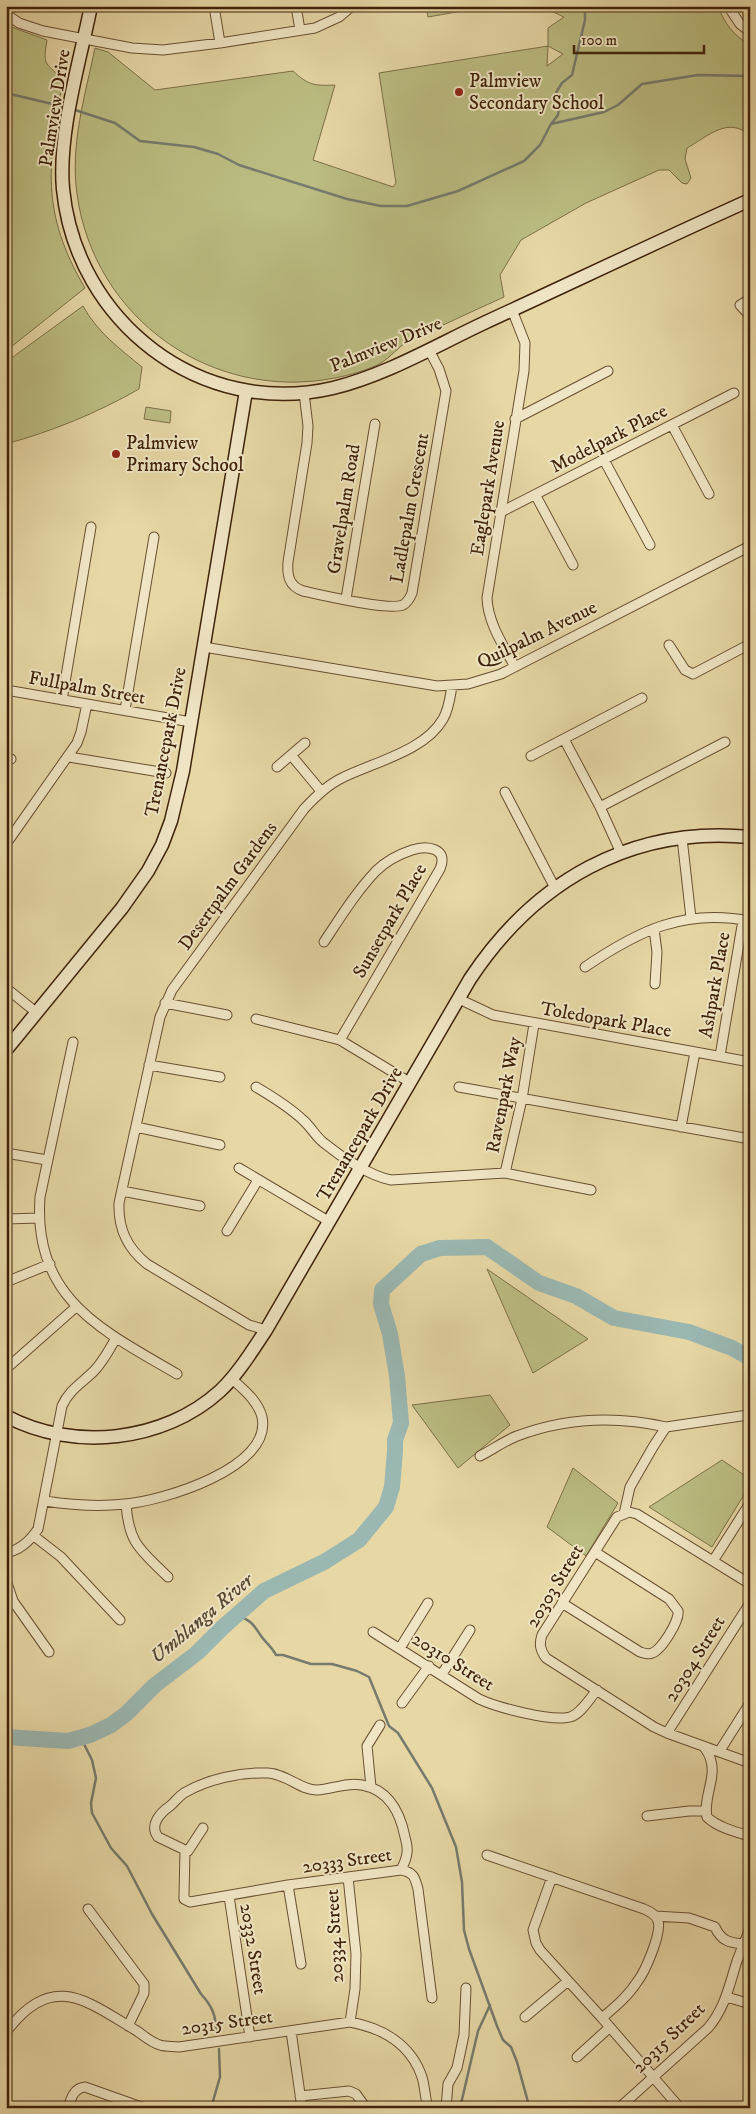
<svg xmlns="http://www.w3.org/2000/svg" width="756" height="2114" viewBox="0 0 756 2114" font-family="'IM FELL DW Pica',serif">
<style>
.green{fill:#bbbd82;stroke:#7d7046;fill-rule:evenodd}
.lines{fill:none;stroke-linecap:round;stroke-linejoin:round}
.stream{stroke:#767b6e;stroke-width:2.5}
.river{stroke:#9ab7b1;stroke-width:16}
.street-casing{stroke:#694f31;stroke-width:11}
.secondary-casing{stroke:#3f220a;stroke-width:15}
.street{stroke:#efe5c4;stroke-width:9}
.secondary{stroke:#efe5c4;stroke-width:12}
.poi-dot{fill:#8f2418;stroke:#efe5c4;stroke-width:2}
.labels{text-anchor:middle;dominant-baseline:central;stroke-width:4;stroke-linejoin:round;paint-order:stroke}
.poi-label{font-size:19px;fill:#3f220a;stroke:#efe5c4;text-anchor:start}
.street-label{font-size:19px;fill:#3f220a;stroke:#efe5c4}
.water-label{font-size:20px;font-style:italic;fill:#564734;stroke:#efe5c4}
</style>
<rect width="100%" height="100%" fill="#e6d7a5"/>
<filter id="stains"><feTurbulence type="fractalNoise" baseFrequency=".004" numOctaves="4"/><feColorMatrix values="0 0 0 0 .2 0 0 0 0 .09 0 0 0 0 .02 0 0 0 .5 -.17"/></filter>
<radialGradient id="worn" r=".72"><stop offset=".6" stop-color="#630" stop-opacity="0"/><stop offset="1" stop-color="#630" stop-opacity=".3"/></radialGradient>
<path class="green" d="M426 6H467L468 10 428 17Z
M551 6H718C724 23 734 36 750 45V136C729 115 707 137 687 148L685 159 691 178 687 184 682 183 669 170H659L586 203 521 240 500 275 504 297C482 307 460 317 439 327 429 332 417 335 408 341 398 347 391 357 381 363 368 370 350 375 335 378 212 402 94 319 77 194 70 145 85 96 95 48L108 52 155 90 293 71C308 85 314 86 335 85L313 160 393 187 396 183 379 73 548 46V28L564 17 551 11ZM548 46 563 54 547 66Z
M6 25 47 40C42 69 47 61 63 81 48 163 40 212 85 288L6 351Z
M83 306C97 332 120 349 142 367L139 389C97 413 53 431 6 444V362Z
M146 407 171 411 170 423 144 419Z
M487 1269 588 1339 533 1373Z
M490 1395 510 1425 458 1468 412 1405Z
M722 1460 750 1479V1485L712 1547 649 1507Z
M573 1468 618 1503 586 1556 547 1527Z"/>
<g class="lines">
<path class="stream" d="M6 93 65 107
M72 109 115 123 140 141 194 147 218 154 239 165 347 199 381 206H407L458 191 524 161 540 145 551 124 558 115 559 107 555 96 557 91 562 83 572 75 585 20V6
M551 124 604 112 618 105 642 84 698 75 750 76
M238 1616C251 1620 254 1625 261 1636 266 1643 272 1647 276 1655H283L311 1664H332L357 1671 369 1677 389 1726 398 1733 432 1788 456 1847 462 1882 464 1930 469 1949 497 2026 503 2040 511 2047 517 2062 528 2102 532 2108
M80 1736 92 1760 96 1778 91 1803 92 1813 111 1848 127 1866 152 1914 201 1994C212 2006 216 2015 216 2031
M211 2108 220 2077 219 2049
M460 2108 478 2031 490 2005"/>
<path class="river" d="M6 1737 68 1741 90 1735 111 1725 126 1714 155 1685 197 1653 222 1628 264 1591 324 1562 359 1540 386 1507 392 1487 395 1451V1440L401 1423 397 1376 390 1334 381 1304 382 1290 421 1254 440 1248 487 1247 539 1283 576 1296 614 1318 689 1332 732 1348 750 1358"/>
<g class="street-casing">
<path id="street" d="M214 6 220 43
M296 6 300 30
M728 6 740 24 750 32
M6 14 19 23 43 31 132 48 163 50 220 43 315 28 339 17 352 6
M750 299 740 305 750 316
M512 310 525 343 524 371 487 598C488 623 503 645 515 667
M304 393 308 426 307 443 288 562C287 576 289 586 303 591 322 595 388 611 403 605 408 602 410 598 412 593L446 391 439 369 429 350
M515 419 608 371
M672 425 709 494
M604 460 650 545
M536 496 573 565
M499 513 734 393
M346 599 375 424
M669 645 685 670 693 674 750 644
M204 647 437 686 468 684 501 674 750 546
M6 690 191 722
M62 700 91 527
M125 710 154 537
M564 739 600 807 621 853
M291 755 321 791
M531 756 642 698
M69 757 166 773
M6 758 11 759
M277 767 305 743
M505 792 555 888
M600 807 725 742
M682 838 691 918
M6 844 77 743 81 732 87 704
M654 929 657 952 655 984
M324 942C340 918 356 892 376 871 386 861 400 854 412 850 427 845 449 848 440 869L340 1040
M585 967C638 931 684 908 750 921
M6 988 37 1013
M459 999 493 1015 750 1062
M165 1003 227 1015
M256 1019 340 1040 411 1083
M73 1042 40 1197C33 1299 102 1330 177 1374
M720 1056 743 920
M149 1065 220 1077
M256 1087C273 1097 289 1107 303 1120 311 1127 316 1137 324 1143 341 1157 370 1176 391 1180L505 1173 591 1190
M459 1087 750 1139
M136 1127 220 1145
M681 1127 695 1052
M6 1153 47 1160
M239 1168 330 1222
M505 1173 522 1099 534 1024
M122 1191 200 1206
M6 1219 39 1218
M227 1231 258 1180
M6 1282 50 1264
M266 1330 249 1325 147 1264C127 1248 118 1229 119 1203L160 1017 172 990 304 809C315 797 327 785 342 778 374 762 425 751 443 719 449 709 450 697 452 686
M7 1368 76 1307
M480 1456C492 1450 504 1441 517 1436 565 1418 617 1416 666 1427
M45 1501C71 1505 98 1507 125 1504 162 1501 273 1468 262 1417 258 1401 244 1390 232 1379
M126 1504C129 1545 141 1550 168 1577
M624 1514 630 1487 653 1447 666 1427 748 1415
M34 1536 61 1557 120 1620
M6 1553C20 1550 30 1541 38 1529L62 1406C69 1390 82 1383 94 1371 103 1362 109 1350 116 1338
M713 1561 750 1503
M6 1580 13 1601 49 1652
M750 1584 637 1514 629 1512 617 1517 542 1635C539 1644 540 1650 546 1658L654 1727 667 1733 750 1763
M562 1603 640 1652C644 1653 648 1655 652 1653 661 1651 680 1620 678 1611L669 1599 595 1552
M373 1632 479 1699C496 1707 551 1722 570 1717 581 1714 590 1698 597 1690
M400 1648 428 1603
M442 1674 470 1630
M402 1703 429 1666
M667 1733 750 1603
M704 1747C707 1751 710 1756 711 1761 716 1779 703 1798 707 1817 717 1827 736 1832 750 1836
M719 1752 750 1703
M371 1787 367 1746 380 1725
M647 1816 689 1811H706
M203 1828 188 1851 185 1850 184 1895V1899L190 1902 288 1885 401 1870C414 1872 415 1878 418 1889L432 1998
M185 1850 158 1837C149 1825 160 1813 170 1806 175 1802 178 1797 184 1793 208 1779 240 1772 268 1773 287 1774 302 1791 317 1790 333 1789 346 1782 362 1785 389 1790 400 1812 405 1837 406 1841 408 1847 407 1852 407 1858 404 1864 401 1870
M487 1855 644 1909C649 1911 656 1915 658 1921 662 1933 645 1972 637 1982 628 1996 615 2007 602 2018L680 2108
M348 1877 356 1954 355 1989 350 2022
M552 1877 533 1930 536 1943 540 1950 602 2018
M288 1885 301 1964
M229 1896 250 2037
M88 1909 144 1984V1993L128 2026
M655 1916 689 1918 715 1927C721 1941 730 1943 744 1944
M727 1997 750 2004
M525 2017 568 1981
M291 2031 302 2108
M6 2032C53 1971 85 2000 137 2031 144 2036 152 2043 160 2045 166 2047 173 2046 179 2047L350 2022C382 2028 411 2044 422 2077 425 2087 425 2098 428 2108
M577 2057 610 2027
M300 2096 349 2091 356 2094 366 2108
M68 2108C71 2098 74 2088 85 2087L144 2108
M446 2108 448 2084 457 2068 464 2035 466 1988
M619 2108 708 2028C725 2008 729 1986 737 1961 741 1950 746 1939 750 1928"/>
</g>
<g class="secondary-casing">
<path id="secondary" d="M91 6C80 61 58 133 63 189 76 322 201 419 333 388 386 375 435 346 484 323 573 282 661 240 750 200
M6 1050 122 908 148 871 162 845 171 821 183 771 246 391
M6 1416C73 1452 164 1442 220 1391 238 1374 252 1351 266 1330L470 979C534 882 631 825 750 837"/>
</g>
<use href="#street" class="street"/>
<use href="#secondary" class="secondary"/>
</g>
<g class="poi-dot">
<circle cx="459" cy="92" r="5"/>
<circle cx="116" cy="454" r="5"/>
</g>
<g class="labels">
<g class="poi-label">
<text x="469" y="81">Palmview<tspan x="469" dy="22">Secondary School</tspan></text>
<text x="126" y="443">Palmview<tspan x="126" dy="22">Primary School</tspan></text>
</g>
<g class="street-label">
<text transform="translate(55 108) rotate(-81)">Palmview Drive</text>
<text transform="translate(386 345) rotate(-22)">Palmview Drive</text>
<text transform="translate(609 439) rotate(-27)">Modelpark Place</text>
<text transform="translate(488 488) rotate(-81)">Eaglepark Avenue</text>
<text transform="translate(410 508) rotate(-80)">Ladlepalm Crescent</text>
<text transform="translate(344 509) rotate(-81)">Gravelpalm Road</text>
<text transform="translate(537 635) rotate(-26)">Quilpalm Avenue</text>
<text transform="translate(87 688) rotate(10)">Fullpalm Street</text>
<text transform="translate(166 742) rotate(-79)">Trenancepark Drive</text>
<text transform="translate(228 886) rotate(-54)">Desertpalm Gardens</text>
<text transform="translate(390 921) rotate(-60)">Sunsetpark Place</text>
<text transform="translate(715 985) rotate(-80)">Ashpark Place</text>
<text transform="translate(606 1020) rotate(10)">Toledopark Place</text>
<text transform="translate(504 1095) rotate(-79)">Ravenpark Way</text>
<text transform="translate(360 1134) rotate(-60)">Trenancepark Drive</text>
<text transform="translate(555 1586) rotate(-59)">20303 Street</text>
<text transform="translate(695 1659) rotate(-58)">20304 Street</text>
<text transform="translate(453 1662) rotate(32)">20310 Street</text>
<text transform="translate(347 1861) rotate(-8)">20333 Street</text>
<text transform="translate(335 1936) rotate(-93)">20334 Street</text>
<text transform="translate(253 1949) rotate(81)">20332 Street</text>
<text transform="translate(227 2023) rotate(-8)">20315 Street</text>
<text transform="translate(669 2038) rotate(-44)">20315 Street</text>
</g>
<g class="water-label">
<text transform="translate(202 1619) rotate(-40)">Umhlanga River</text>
</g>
</g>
<rect width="756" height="2114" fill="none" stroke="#e6d7a5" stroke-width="25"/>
<rect x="8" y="8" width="741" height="2099" fill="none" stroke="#3f220a" stroke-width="2.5"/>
<rect x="12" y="12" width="731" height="2089" fill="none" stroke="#3f220a"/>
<path d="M574 45v8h130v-8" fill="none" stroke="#3f220a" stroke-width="2.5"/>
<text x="581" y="45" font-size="15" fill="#3f220a" stroke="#efe5c4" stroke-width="4" paint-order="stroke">100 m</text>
<rect width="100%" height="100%" filter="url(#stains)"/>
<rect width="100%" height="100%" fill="url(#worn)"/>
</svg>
